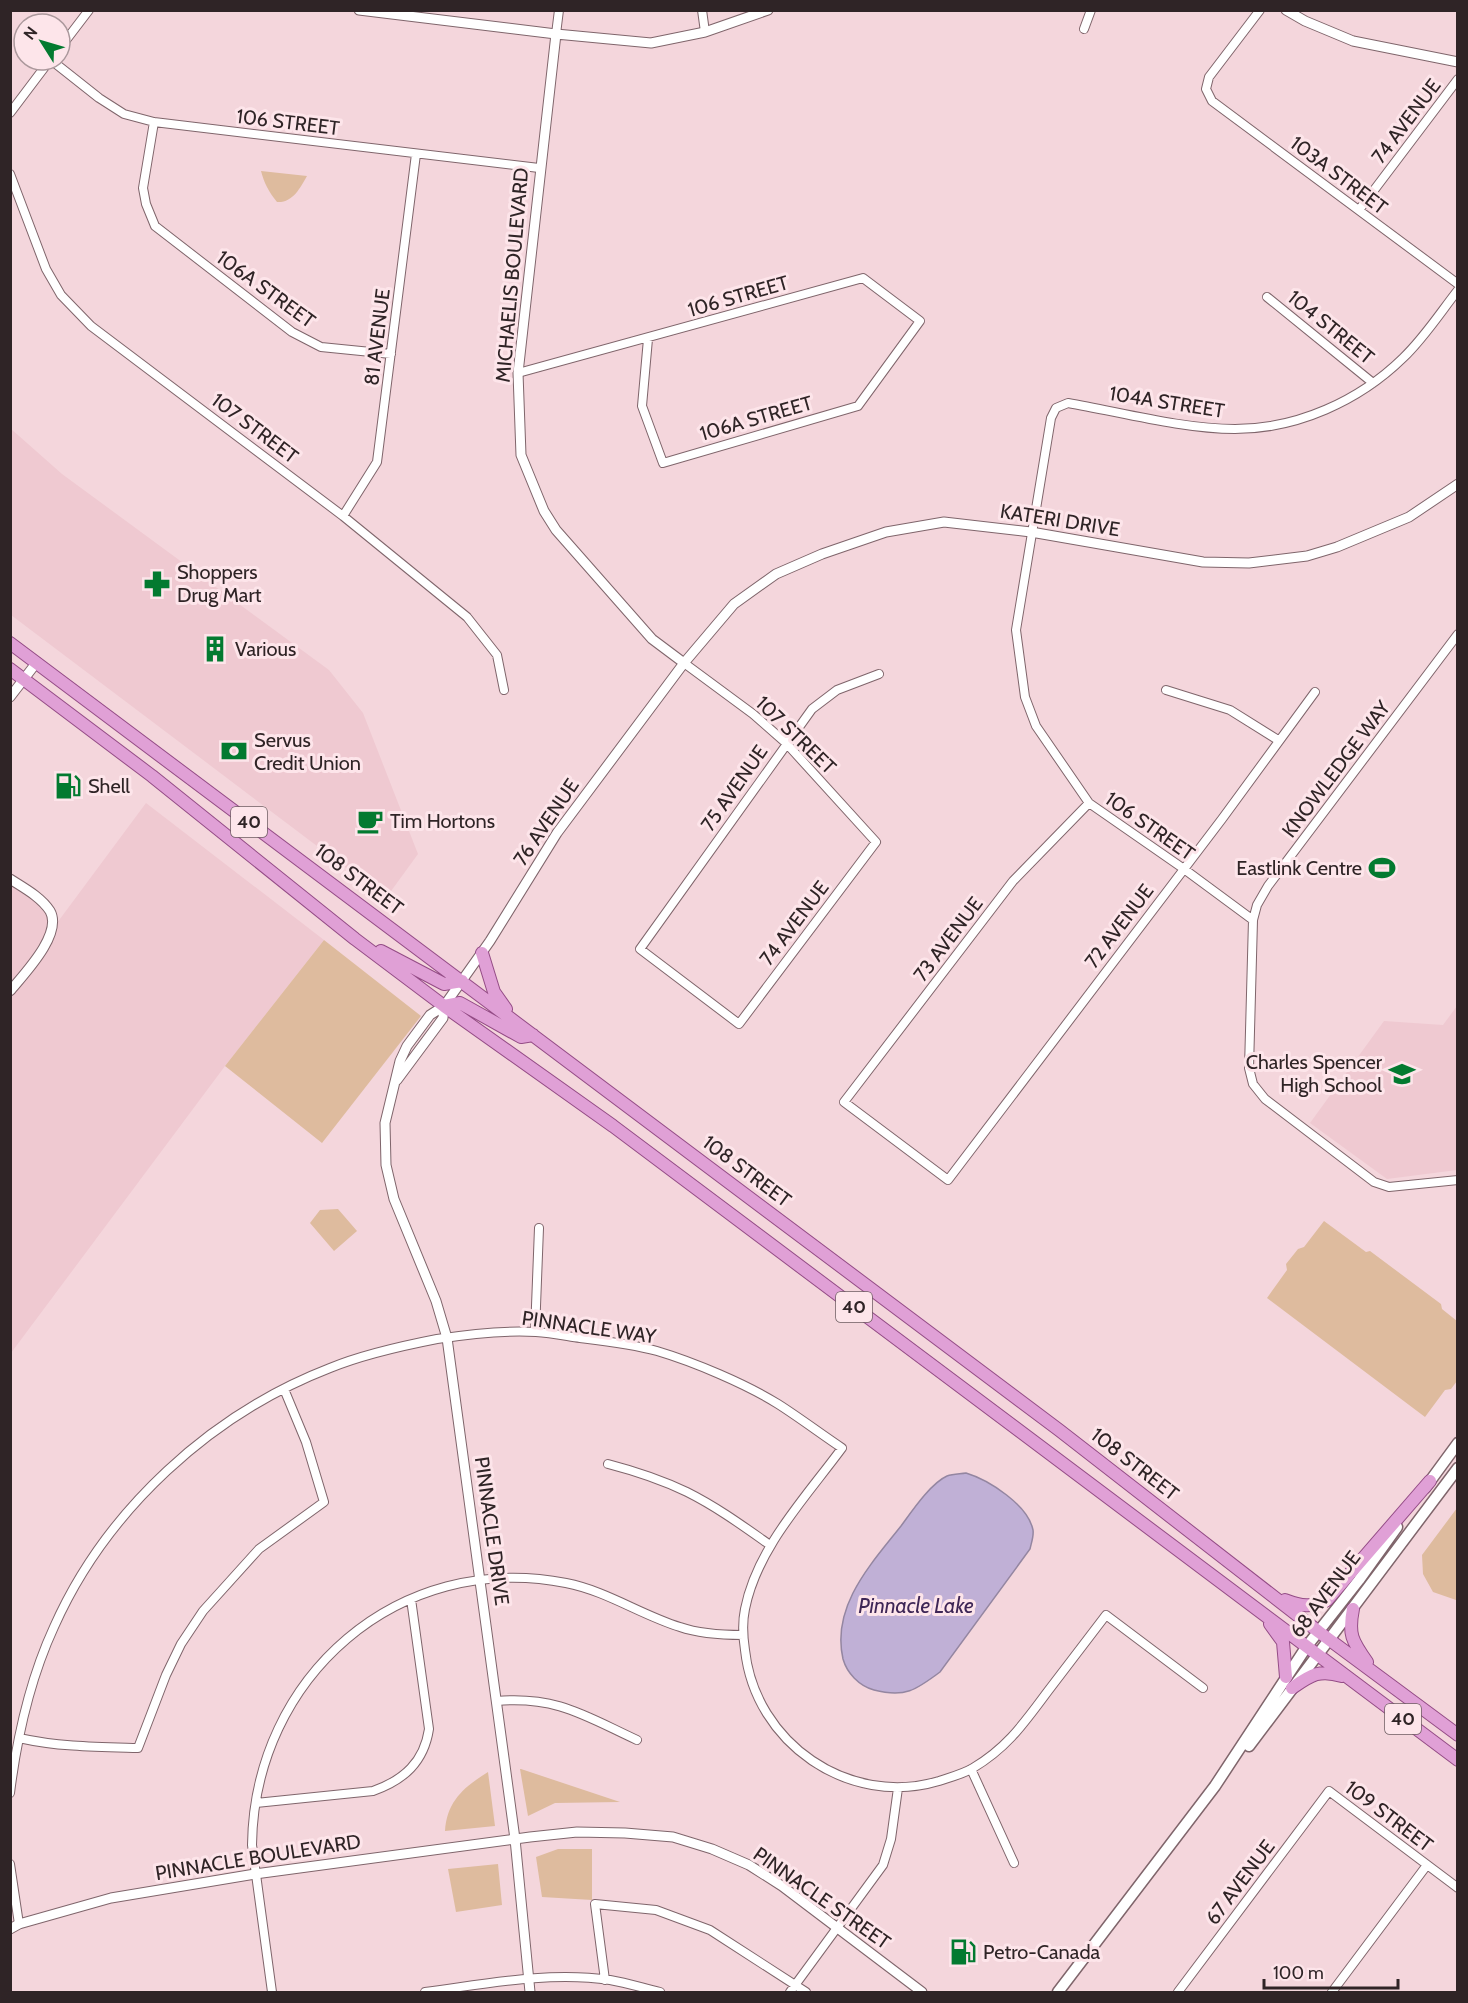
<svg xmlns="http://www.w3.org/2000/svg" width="1468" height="2003" viewBox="0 0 1468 2003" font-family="Cabin,sans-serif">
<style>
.built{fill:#efc9d1}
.green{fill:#debb9e}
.water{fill:#c0b0d6;stroke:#9486a1;stroke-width:1.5}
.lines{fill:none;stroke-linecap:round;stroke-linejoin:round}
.minor-casing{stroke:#7f656b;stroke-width:10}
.tertiary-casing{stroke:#7f656b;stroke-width:11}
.secondary-casing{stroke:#7f656b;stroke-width:13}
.primary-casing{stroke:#944c86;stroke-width:14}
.minor{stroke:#fff;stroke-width:8}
.tertiary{stroke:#fff;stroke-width:9}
.secondary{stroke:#fff;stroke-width:10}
.primary{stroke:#e0a0d6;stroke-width:12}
.labels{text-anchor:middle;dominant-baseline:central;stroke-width:6;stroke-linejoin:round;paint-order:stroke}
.shield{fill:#fde5ea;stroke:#6d5e61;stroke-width:1.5}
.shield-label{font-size:18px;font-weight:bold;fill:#2f2426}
.street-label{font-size:20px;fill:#2f2426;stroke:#fde5ea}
.poi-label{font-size:20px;fill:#2f2426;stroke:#fde5ea;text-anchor:start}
.water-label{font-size:21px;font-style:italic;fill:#3e2656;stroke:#fde5ea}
</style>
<rect width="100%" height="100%" fill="#f4d6dc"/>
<path class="built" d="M10 428 62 474 329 670 363 713 418 854 386 898 11 615Z
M146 803 324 940 225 1066 11 1353V879L38 898 54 927Z
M1457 1006V1170L1387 1179 1310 1123 1384 1021 1443 1025Z"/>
<path class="green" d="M261 171 307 176C300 188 293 203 277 202 269 192 264 183 261 171Z
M324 940 421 1016 322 1143 225 1066Z
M338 1209 357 1231 334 1251 310 1223 320 1210Z
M1324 1221 1366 1252 1370 1251 1441 1304 1442 1309 1457 1321V1381L1451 1389 1445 1390 1425 1417 1267 1298 1287 1270 1286 1264 1298 1249 1304 1247Z
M1457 1508 1458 1600H1456L1433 1592 1423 1574 1422 1555Z
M520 1769H521L620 1802 555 1803 528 1816Z
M488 1772 495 1826 445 1831C447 1801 464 1787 488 1772Z
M558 1849H592V1900L542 1897 536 1857Z
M498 1864 502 1905 456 1912 448 1869Z"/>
<path class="water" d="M966 1473C989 1480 1028 1505 1033 1530 1034 1536 1031 1544 1030 1549L940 1672C916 1690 905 1698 874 1690 859 1686 847 1673 843 1659 831 1606 871 1564 901 1526 912 1511 931 1483 947 1476 953 1474 960 1474 966 1473Z"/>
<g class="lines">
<g class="minor-casing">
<path id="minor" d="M702 10 705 32
M1260 10 1209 77 1206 89 1212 101 1458 284
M1084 29 1091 10
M556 34 559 10
M60 48 89 10
M51 60 99 98 124 114 154 122 539 168
M10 113 50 60
M154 122 143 188 146 204 155 226 292 332 321 347 391 354
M10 174 46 269 61 295 91 326 343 516 467 617 497 655 504 690
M1359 210 1458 79
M1267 297 1373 383
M518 373 863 278 920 321 858 406 663 463 642 406 648 339
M343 516 377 462 416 154
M1458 634 1268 886 1257 905 1253 920 1249 1068 1253 1084 1265 1099 1374 1182 1389 1187 1458 1180
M684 663 753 714 786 743 876 842 739 1024 640 949 812 709 837 690 879 674
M1166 690 1230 710 1278 740
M1089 803 1013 881 844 1102 948 1180 1222 819 1315 692
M1253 920 1184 869 1089 803 1036 726 1025 697 1016 630 1051 418 1056 408 1068 403C1120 412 1183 429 1235 429 1297 429 1359 401 1403 358 1424 338 1440 313 1458 290
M535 1332 539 1228
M608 1464C635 1471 662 1480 687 1492 717 1507 743 1526 770 1545
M497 1701C557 1696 585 1716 637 1740
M19 1738C59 1747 98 1747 138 1748L166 1675 181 1644 203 1611 259 1549 324 1502 306 1442 284 1389
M971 1769 1014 1863
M10 1793C17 1737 30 1679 54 1627 106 1510 211 1414 330 1368 364 1354 401 1346 437 1339 469 1334 504 1330 536 1332 551 1333 566 1336 580 1338 605 1341 632 1344 657 1351 694 1362 746 1384 778 1404 800 1418 821 1434 842 1448 806 1497 757 1548 745 1609 742 1623 743 1637 745 1650 755 1743 849 1808 939 1781 951 1777 963 1774 973 1768 1008 1747 1024 1723 1048 1691 1067 1666 1087 1640 1106 1615L1203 1688
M256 1803 373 1791C404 1780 424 1762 429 1729L411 1599
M10 1864 19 1924
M605 1980 595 1904 656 1910 710 1930 806 1992
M272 1992 252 1845C254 1677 399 1550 566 1583 607 1591 641 1615 680 1627 700 1634 722 1635 743 1635
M425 1992C486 1984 549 1971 610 1980 627 1983 643 1988 660 1992
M790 1992 883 1865 891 1839 898 1788
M1178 1992 1329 1791 1458 1888
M1332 1992 1427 1865"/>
</g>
<g class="tertiary-casing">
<path id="tertiary" d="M359 10 556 34 651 43 705 32 768 10
M1286 10 1305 21 1353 41 1458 62
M556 34 518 373 521 455 544 511 556 530 652 639 684 663
M10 697 37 662
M10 879C24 888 41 897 50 911 63 934 24 974 10 991
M397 1080 443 1018 444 1006
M10 1929 19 1924 111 1898 255 1874 530 1837 577 1832 625 1833 673 1837 712 1849 749 1865 782 1886 922 1992
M530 1992 515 1839 447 1338 436 1301 394 1199 386 1165 385 1123 400 1061 407 1046 430 1015 444 1006 490 941 557 833 684 663 734 604 776 574 822 554 886 532 944 522 1031 532 1203 562 1249 563 1307 556 1337 547 1409 517 1458 484"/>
</g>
<g class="secondary-casing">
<path id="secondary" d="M1425 1488 1458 1443
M1249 1746 1458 1468
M1058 1992 1215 1786 1307 1646 1359 1580 1397 1527"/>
</g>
<g class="primary-casing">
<path id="primary" d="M10 643 1059 1430 1319 1632 1458 1735
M10 669 152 776 355 939 444 1006 613 1126 1458 1760
M381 951 444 984 462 981
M482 953 494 992 506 1009
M444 1006 460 1003 521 1037 533 1035
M1285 1600C1301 1606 1312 1608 1327 1600L1430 1481
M1353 1609C1348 1634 1352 1641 1367 1662
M1270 1624 1283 1642 1286 1677
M1292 1688C1311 1675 1319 1669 1342 1676"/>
</g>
<use href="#minor" class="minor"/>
<use href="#tertiary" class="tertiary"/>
<use href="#secondary" class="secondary"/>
<use href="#primary" class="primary"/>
</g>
<defs>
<g id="pharmacy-bare" transform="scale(2.07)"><path d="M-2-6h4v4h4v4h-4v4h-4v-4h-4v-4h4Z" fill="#037a30" stroke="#fde5ea" stroke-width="2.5" paint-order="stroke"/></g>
<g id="building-bare" transform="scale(2.07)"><path d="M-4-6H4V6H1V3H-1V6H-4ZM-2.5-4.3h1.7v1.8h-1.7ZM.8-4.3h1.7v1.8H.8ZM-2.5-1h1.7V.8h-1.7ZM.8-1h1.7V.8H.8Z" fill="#037a30" stroke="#fde5ea" stroke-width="2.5" paint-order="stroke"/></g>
<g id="bank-bare" transform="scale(2.07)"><path d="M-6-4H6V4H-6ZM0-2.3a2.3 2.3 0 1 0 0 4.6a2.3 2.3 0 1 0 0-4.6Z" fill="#037a30" stroke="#fde5ea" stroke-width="2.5" paint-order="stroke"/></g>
<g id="fuel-bare" transform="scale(2.07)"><path d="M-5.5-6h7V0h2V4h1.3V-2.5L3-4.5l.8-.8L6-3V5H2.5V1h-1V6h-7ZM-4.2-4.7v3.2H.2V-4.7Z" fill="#037a30" stroke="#fde5ea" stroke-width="2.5" paint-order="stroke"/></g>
<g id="cafe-bare" transform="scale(2.07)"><path d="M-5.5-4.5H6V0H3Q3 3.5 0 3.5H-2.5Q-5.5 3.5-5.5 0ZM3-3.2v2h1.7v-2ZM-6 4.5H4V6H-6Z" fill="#037a30" stroke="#fde5ea" stroke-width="2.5" paint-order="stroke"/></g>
<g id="stadium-bare" transform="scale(2.07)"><path d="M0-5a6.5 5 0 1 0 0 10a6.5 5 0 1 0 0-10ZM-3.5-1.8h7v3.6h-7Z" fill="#037a30" stroke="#fde5ea" stroke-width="2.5" paint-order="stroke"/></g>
<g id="school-bare" transform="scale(2.07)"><path d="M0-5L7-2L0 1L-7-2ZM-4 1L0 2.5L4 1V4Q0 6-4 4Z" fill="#037a30" stroke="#fde5ea" stroke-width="2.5" paint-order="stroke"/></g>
</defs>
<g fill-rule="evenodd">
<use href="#pharmacy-bare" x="157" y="584"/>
<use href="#building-bare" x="215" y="649"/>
<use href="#bank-bare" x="234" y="751"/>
<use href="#fuel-bare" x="68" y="786"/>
<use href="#cafe-bare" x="370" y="821"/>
<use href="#stadium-bare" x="1382" y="868"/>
<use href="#school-bare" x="1402" y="1074"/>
<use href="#fuel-bare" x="963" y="1952"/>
</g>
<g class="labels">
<g class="shield">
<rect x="231" y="807" width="36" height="30" rx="4.5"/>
<rect x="836" y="1292" width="36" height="30" rx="4.5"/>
<rect x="1385" y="1704" width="36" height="30" rx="4.5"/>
</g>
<g class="shield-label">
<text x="249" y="822">40</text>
<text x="854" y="1307">40</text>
<text x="1403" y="1719">40</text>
</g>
<g class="street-label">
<text transform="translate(1406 121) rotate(-53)">74 AVENUE</text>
<text transform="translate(288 122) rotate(7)">106 STREET</text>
<text transform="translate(1339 175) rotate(37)">103A STREET</text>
<text transform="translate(512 275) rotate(-85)">MICHAELIS BOULEVARD</text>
<text transform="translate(266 289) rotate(36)">106A STREET</text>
<text transform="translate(738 296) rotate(-16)">106 STREET</text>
<text transform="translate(1331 327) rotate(39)">104 STREET</text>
<text transform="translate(377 337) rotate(-83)">81 AVENUE</text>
<text transform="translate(1167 402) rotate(9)">104A STREET</text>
<text transform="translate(756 418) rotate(-16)">106A STREET</text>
<text transform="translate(255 428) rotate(37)">107 STREET</text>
<text transform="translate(1060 520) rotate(9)">KATERI DRIVE</text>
<text transform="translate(796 735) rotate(44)">107 STREET</text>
<text transform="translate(1336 769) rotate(-53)">KNOWLEDGE WAY</text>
<text transform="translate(734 788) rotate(-55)">75 AVENUE</text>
<text transform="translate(546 822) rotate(-56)">76 AVENUE</text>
<text transform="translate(1150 826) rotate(35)">106 STREET</text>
<text transform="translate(359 879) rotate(37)">108 STREET</text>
<text transform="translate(794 923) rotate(-53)">74 AVENUE</text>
<text transform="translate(1119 926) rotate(-53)">72 AVENUE</text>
<text transform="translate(948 939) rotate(-53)">73 AVENUE</text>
<text transform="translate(747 1171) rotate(37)">108 STREET</text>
<text transform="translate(589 1327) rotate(8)">PINNACLE WAY</text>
<text transform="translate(1135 1464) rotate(38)">108 STREET</text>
<text transform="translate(492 1531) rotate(82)">PINNACLE DRIVE</text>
<text transform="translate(1325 1594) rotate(-53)">68 AVENUE</text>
<text transform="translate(1389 1816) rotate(37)">109 STREET</text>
<text transform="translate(258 1857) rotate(-9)">PINNACLE BOULEVARD</text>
<text transform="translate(1240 1882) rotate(-53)">67 AVENUE</text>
<text transform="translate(822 1898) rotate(35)">PINNACLE STREET</text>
</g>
<g class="poi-label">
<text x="177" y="572">Shoppers<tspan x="177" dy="23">Drug Mart</tspan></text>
<text x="235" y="649">Various</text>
<text x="254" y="740">Servus<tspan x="254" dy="23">Credit Union</tspan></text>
<text x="88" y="786">Shell</text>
<text x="390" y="821">Tim Hortons</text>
<text x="1362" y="868" text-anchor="end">Eastlink Centre</text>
<text x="1382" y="1062" text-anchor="end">Charles Spencer<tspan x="1382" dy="23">High School</tspan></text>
<text x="983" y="1952">Petro-Canada</text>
</g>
<g class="water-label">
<text x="916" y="1605">Pinnacle Lake</text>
</g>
</g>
<rect width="1468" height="2003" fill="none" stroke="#2f2426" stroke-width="24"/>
<g transform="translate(42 42) rotate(307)"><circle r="28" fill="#fde5ea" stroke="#ab989c" stroke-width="1.5"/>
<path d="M0-4.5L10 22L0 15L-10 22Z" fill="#037a30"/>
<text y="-9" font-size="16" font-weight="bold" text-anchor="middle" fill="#2f2426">N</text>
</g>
<path d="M1264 1979v9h134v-9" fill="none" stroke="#2f2426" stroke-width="3"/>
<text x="1273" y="1979" font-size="18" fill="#2f2426" stroke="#fde5ea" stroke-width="4.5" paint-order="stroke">100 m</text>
</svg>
